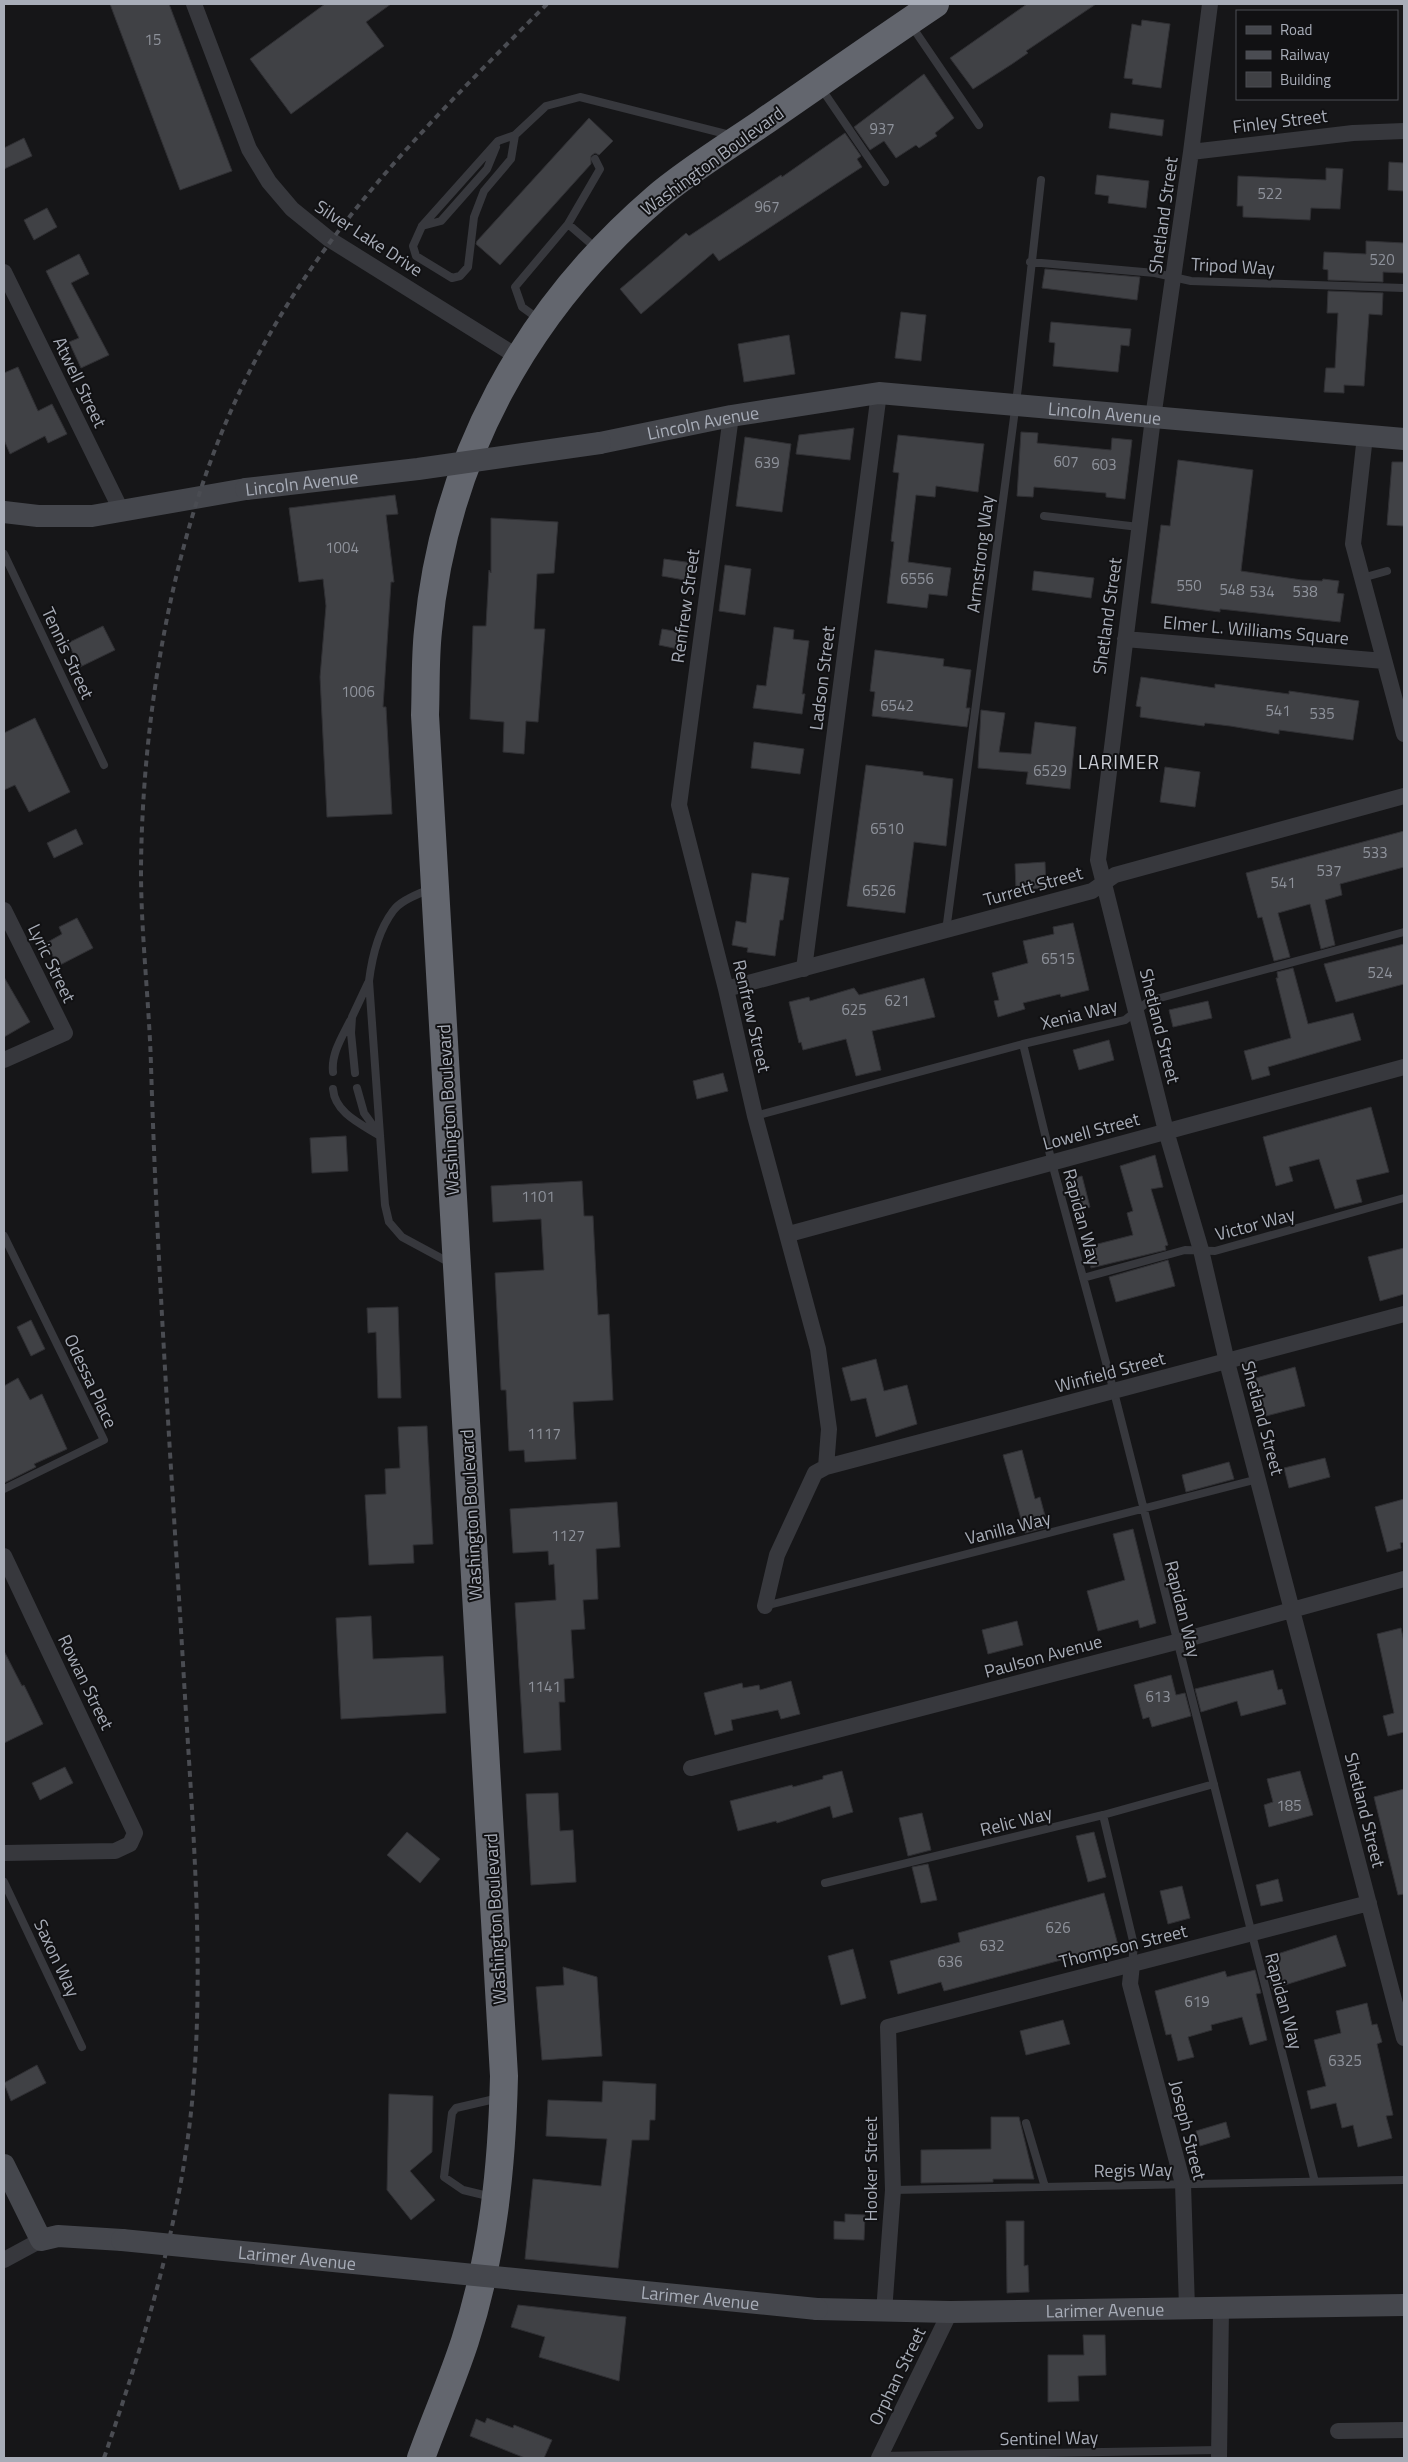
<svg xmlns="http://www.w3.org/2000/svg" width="1408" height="2462" viewBox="0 0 1408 2462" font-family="'Titillium Web',sans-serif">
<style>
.building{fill:#404145;stroke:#303034}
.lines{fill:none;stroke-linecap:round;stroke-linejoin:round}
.lane{stroke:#37383d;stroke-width:8}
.street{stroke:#37383d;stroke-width:16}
.secondary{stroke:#45474d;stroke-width:22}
.highway{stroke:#63666e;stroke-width:28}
.rail{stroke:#4a4c52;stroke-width:4;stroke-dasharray:6 5;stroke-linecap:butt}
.secondary-bridge{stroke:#45474d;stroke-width:22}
.labels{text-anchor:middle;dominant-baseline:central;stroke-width:4;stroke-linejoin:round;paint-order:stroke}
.number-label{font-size:15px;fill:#8e929b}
.street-label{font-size:18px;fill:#a8adb8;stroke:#111113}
.neighbourhood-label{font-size:19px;letter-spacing:1px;fill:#c9ccd4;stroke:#111113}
</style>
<rect width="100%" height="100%" fill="#161618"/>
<path class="building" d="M110 4H169L232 171 180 190Z
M325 4H391L366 22 384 46 291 114 250 59Z
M1027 4H1096L1026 51 1028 53 1012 64 973 89 950 58Z
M1142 20 1170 24 1161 88 1132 84 1133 79 1124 78 1132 24 1141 26Z
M924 74 954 118 935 133 937 136 919 148 916 145 896 158 884 141 870 150 854 127Z
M1111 113 1164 120 1162 136 1109 128Z
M589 118 613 141 599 155 595 153 591 156V164L500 265 476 244 477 241Z
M845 133 861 156 857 159 862 167 845 178 719 261 713 253 641 314 620 289 686 233 689 236 781 175 782 177Z
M24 138 32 156 4 169V148Z
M1389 162 1404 163V191L1388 190Z
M1326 168 1343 169 1340 209 1311 208 1310 220 1243 217V206H1237L1238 176 1326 180Z
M1097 175 1149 181 1146 208 1108 203 1109 196 1095 194Z
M47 208 57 227 34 240 24 220Z
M1366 241 1404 243V273L1383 272V282L1328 280V270L1323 269 1324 252 1366 254Z
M79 254 89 274 71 283 109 355 81 368 69 342 79 338 46 271Z
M1045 269 1140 277 1137 300 1042 288Z
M1328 291 1383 293 1382 315 1369 314 1364 386 1344 385V393L1324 392 1326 368H1335L1338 313H1327Z
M901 312 926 315 921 361 895 358Z
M1051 322 1131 329 1129 346 1121 345 1118 372 1053 366 1055 343 1049 342Z
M789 335 795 374 744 382 738 344Z
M18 367 38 411 52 404 67 434 48 443 45 436 10 454 4 440V373Z
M854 428 850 460 796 454 799 435Z
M1021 432 1038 433 1037 443 1111 450 1112 438 1132 440 1125 499 1106 497V493L1034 487 1033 497 1017 496Z
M898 435 984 444 978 492 936 486 935 497 916 495 908 562 951 568 947 596 929 594 927 608 887 603 894 542 891 541 899 473 893 472Z
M745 437 791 444 782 512 736 506Z
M1178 460 1253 470 1241 571 1302 580 1322 581 1323 579 1339 581 1337 593 1344 594 1340 622 1220 609V612L1151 603 1161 525 1170 526Z
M1392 462H1404V526L1387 525Z
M395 495 398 514 386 515 394 582H391L383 707H386L392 814 327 817 320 677 326 606 323 579 299 582 289 508Z
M491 518 558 522 554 573 537 574 534 629H545L538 722 526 721 524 754 503 752 504 722 470 719 473 626H486L489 570 491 573Z
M664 559 693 563 690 581 662 576Z
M725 565 751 569 745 615 719 611Z
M1034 571 1094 578 1091 598 1032 590Z
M103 626 115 650 80 667 68 643Z
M774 627 794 630 793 639 809 641 802 694H805L802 714 753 708 757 685 766 686Z
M662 629 686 633 683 650 659 645Z
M875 650 944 659 943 666 971 670 966 708H970L967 727 872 716 875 692 870 691Z
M1141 677 1215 688V684L1289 694V691L1359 701 1353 740 1279 730V734L1230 726 1205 723 1204 726 1140 717 1141 707 1136 706Z
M981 710 1005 713 999 752 1031 754 1035 722 1076 727 1070 789 1026 784 1028 772 978 768Z
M35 718 70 792 29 812 15 785 4 790V733Z
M754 742 804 749 800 774 751 768Z
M866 765 923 772V775L953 779 946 846 914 842 905 913 847 906Z
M1165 767 1200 772 1195 807 1160 802Z
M76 829 83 844 54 858 47 843Z
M1404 831V867L1340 884 1342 895 1325 900 1335 945 1321 949 1310 904 1278 913 1290 957 1274 961 1262 917 1258 918 1246 873Z
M1045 862 1046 888 1016 890 1015 864Z
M752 873 789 878 783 920H780L775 956 747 952 748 948 732 945 736 921 746 923Z
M77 918 93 948 58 966 46 943 62 934 59 927Z
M1073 923 1089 990 1061 997 1060 994 1023 1003 1025 1009 998 1017 994 1001 999 1000 992 973 1028 963 1023 941 1054 934 1053 927Z
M1404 944V984L1336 1002 1324 964Z
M1293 968 1308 1024 1353 1013 1361 1040 1268 1067 1270 1075 1252 1080 1244 1051 1291 1038 1276 978H1278L1277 972Z
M4 977 30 1022 4 1037Z
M924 978 935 1017 872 1031 881 1070 856 1076 846 1039 803 1050 801 1042 799 1043 789 1002 809 997 810 1001 854 988 859 995Z
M1208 1001 1212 1018 1173 1027 1169 1010Z
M1109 1040 1114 1060 1079 1070 1073 1050Z
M723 1073 728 1091 697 1099 693 1081Z
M1371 1107 1389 1172 1356 1180 1362 1202 1335 1209 1319 1159 1289 1167 1293 1181 1276 1186 1263 1137Z
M346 1136 348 1171 312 1173 310 1138Z
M1155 1155 1163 1187 1151 1189 1168 1245 1165 1246 1166 1250 1091 1268 1086 1247 1133 1235 1127 1213 1133 1211 1120 1166Z
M1082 1176 1090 1207 1075 1212 1066 1180Z
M582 1181 584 1216H593L598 1315 609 1314 613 1400 573 1402 576 1459 525 1462 524 1450 509 1451 506 1390H501L495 1273 544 1270 541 1219 493 1222 491 1186Z
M1404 1248V1294L1380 1301 1368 1257Z
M1168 1260 1175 1286 1116 1302 1109 1277Z
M398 1307 401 1398H378L376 1332 368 1333 367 1308Z
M31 1320 45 1349 31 1356 17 1327Z
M876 1359 884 1391 907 1385 917 1424 876 1437 866 1398 851 1401 842 1368Z
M1295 1367 1305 1406 1266 1416 1256 1378Z
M18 1378 30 1400 42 1394 67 1449 34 1464 36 1467 4 1483V1386Z
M427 1426 433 1544 413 1545 414 1563 369 1565 365 1495 386 1494 385 1469 400 1468 398 1427Z
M1022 1450 1035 1499 1040 1497 1048 1527 1025 1533 1003 1455Z
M1325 1458 1330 1477 1289 1488 1284 1468Z
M1229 1462 1234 1479 1186 1492 1182 1475Z
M1404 1499V1542L1400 1543 1401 1548 1387 1552 1375 1507Z
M617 1502 620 1547 596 1549 598 1599 583 1600 585 1629 571 1630 574 1678 564 1679 565 1702H559L561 1750 524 1753 515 1603 556 1600 554 1564 549 1565 548 1551 513 1553 510 1509Z
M1133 1529 1156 1623 1140 1628 1138 1620 1098 1631 1087 1591 1125 1580 1113 1534Z
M371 1616 373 1659 443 1656 446 1713 341 1719 336 1618Z
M1017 1621 1023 1645 988 1654 982 1630Z
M1401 1628 1404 1642V1732L1388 1736 1383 1716 1394 1713 1377 1634Z
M4 1651 22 1686 24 1685 43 1724 4 1743Z
M1273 1670 1278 1690 1282 1689 1286 1704 1241 1716 1237 1701 1201 1712 1195 1689Z
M1171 1675 1176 1695 1185 1693 1191 1716 1152 1727 1149 1717 1143 1719 1134 1685Z
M791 1681 800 1714 781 1719 778 1710 731 1720 733 1730 715 1735 704 1693 742 1683 743 1688 759 1685 760 1690Z
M65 1767 73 1783 40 1800 32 1783Z
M842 1771 853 1812 833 1818 830 1806 777 1823 776 1821 738 1831 730 1801 792 1785 793 1787 823 1779V1776Z
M1300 1771 1313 1815 1269 1827 1264 1805 1273 1802 1267 1779Z
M1404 1789V1894L1398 1895 1374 1797Z
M558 1793 560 1831 573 1830 576 1882 531 1885 526 1794Z
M922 1813 931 1850 908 1856 899 1818Z
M407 1832 440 1859 420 1883 387 1855Z
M1094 1832 1106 1877 1088 1882 1076 1836Z
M928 1864 937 1900 921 1903 912 1867Z
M1278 1879 1283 1901 1261 1906 1256 1885Z
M1182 1886 1190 1918 1168 1924 1160 1891Z
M1104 1893 1118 1945 944 1991 941 1982 898 1994 890 1961 960 1942 958 1933Z
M1336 1935 1346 1966 1272 1989 1265 1958Z
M853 1949 866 1998 841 2005 828 1956Z
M563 1967 597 1977 602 2056 542 2060 536 1987 564 1985Z
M1255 1970 1261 1993 1256 1994 1267 2040 1250 2045 1242 2017 1211 2025 1212 2030 1188 2037 1194 2057 1178 2061 1171 2034 1166 2035 1155 1991 1225 1971 1227 1977Z
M1367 2003 1372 2025 1377 2024 1382 2042 1377 2044 1393 2115 1386 2116 1392 2138 1358 2147 1353 2125 1342 2128 1336 2103 1311 2109 1307 2091 1326 2086 1314 2040 1341 2033 1336 2011Z
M1063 2020 1070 2044 1026 2055 1020 2031Z
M37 2065 46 2083 11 2101 4 2083Z
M603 2081 656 2084 655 2120H650L649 2140H632L618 2268 525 2259 533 2179 601 2186 607 2139 546 2136 548 2100 602 2102Z
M389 2094 433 2096 432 2152 410 2171 435 2200 411 2220 387 2190Z
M991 2117H1019L1034 2179H993V2182L921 2183V2150L991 2149Z
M1226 2122 1230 2137 1200 2146 1196 2131Z
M845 2214 865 2215 864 2240 834 2239V2221L845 2222Z
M1006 2221H1024V2266L1028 2265 1029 2292 1007 2293Z
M518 2305 626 2317 619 2381 539 2357 545 2337 511 2327Z
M1083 2335H1105L1106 2375 1078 2376 1079 2401 1048 2402V2355H1084Z
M487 2418 513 2428 514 2425 552 2440 544 2458H525L470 2436 476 2419 485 2423Z"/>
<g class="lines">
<path class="lane" d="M911 25 979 125
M821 88 885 182
M515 135 511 159 484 191 474 217 468 267 460 276 452 278 416 256 413 246 422 226 498 141 515 135 546 106 580 97 730 135
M568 224 597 249
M422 226 441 221 487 169 496 147
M1030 262 1155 273 1191 281 1404 288
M540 320 522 307 515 287 568 224 600 169 595 159
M1044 516 1139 527
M4 554 104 765
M1362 578 1387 571
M429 889C417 895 401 900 393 911 378 931 372 957 369 981L385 1205 389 1222 402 1237 452 1264
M946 931 1018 387 1041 180
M1023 1044 1052 1163 1114 1392 1315 2182
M333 1072C331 1054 342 1037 350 1021
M355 1073 351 1033 352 1017 368 983
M357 1088 364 1113 377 1131
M333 1089C335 1113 361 1124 380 1136
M755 1116 1023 1044 1125 1020 1149 1001 1404 932
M4 1236 104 1440 4 1489
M1083 1278 1185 1250 1215 1251 1404 1198
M765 1606 1258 1479
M1103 1815 1134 1945 1132 1964
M4 1882 82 2047
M825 1883 1103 1815 1214 1784
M1026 2123 1045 2187
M893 2190 1404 2180
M492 2197 463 2190 444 2177 452 2113 456 2108 499 2098
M880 2456 1219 2450"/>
<path class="street" d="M194 4 249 149 269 182 292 209 329 239 518 357
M1210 4 1191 152 1153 418 1098 860 1166 1131 1201 1250 1227 1362 1404 2038
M1191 152 1353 133 1404 131
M4 272 121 510
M731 416 679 805 726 989 755 1116 818 1349 829 1429 826 1467 815 1473 777 1555 765 1606
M1365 436 1353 544 1404 734
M1125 639 1384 661
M4 910 65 1033 4 1060
M804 969 879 393
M726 989 1092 891 1115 875 1404 796
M789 1234 1404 1067
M826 1467 1404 1314
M4 1556 135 1833 130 1844 115 1851 4 1853
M691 1768 1176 1642 1404 1579
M1132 1964 1130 1984 1183 2184 1187 2308
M4 2260 41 2240
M884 2312 893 2190 888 2027 1369 1903
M1338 2431 1404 2430
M879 2458 950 2312
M1219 2458 1221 2309"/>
<g class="secondary">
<path id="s1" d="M600 443 731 416 879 393 1404 439"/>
<path d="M4 512 38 516H92L246 489"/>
<path d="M4 2165 41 2240 58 2236 122 2240"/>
<path id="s2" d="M817 2309 950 2312 1404 2305"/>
</g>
<path class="highway" d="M421 2458C435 2419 452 2381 465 2341 493 2255 502 2166 504 2076L425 715C426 687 425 659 428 631 444 459 526 310 656 198 689 170 727 147 762 123 820 83 877 43 935 4"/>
<path class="rail" d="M104 2458C145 2339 182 2218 193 2092 205 1950 191 1805 183 1663 171 1464 157 1265 151 1065 149 1000 141 935 141 870 142 722 170 549 230 413 303 246 421 130 547 4"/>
<g class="secondary-bridge">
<path id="s3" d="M246 489 418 469 600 443"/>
<path id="s4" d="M122 2240 817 2309"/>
</g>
</g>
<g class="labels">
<g class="number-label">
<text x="153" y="39">15</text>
<text x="882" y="128">937</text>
<text x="1270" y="193">522</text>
<text x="767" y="206">967</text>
<text x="1382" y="259">520</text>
<text x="1066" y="461">607</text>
<text x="767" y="462">639</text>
<text x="1104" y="464">603</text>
<text x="342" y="547">1004</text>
<text x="917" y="578">6556</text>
<text x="1189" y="585">550</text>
<text x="1232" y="589">548</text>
<text x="1262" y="591">534</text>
<text x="1305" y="591">538</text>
<text x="358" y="691">1006</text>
<text x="897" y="705">6542</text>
<text x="1278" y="710">541</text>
<text x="1322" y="713">535</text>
<text x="1050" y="770">6529</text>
<text x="887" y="828">6510</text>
<text x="1375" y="852">533</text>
<text x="1329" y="870">537</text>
<text x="1283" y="882">541</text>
<text x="879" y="890">6526</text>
<text x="1058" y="958">6515</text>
<text x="1380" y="972">524</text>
<text x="897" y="1000">621</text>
<text x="854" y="1009">625</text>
<text x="538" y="1196">1101</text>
<text x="544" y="1433">1117</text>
<text x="568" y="1535">1127</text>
<text x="544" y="1686">1141</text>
<text x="1158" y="1696">613</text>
<text x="1289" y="1805">185</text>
<text x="1058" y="1927">626</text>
<text x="992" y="1945">632</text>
<text x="950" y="1961">636</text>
<text x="1197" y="2001">619</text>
<text x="1345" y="2060">6325</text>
</g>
<g class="street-label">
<text transform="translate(1280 121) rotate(-7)">Finley Street</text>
<text transform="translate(712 161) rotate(-36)">Washington Boulevard</text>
<text transform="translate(1163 215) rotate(-82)">Shetland Street</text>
<text transform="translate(369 238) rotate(33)">Silver Lake Drive</text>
<text transform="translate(1233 266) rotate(3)">Tripod Way</text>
<text transform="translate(80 382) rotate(64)">Atwell Street</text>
<text stroke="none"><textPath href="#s1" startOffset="510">Lincoln Avenue</textPath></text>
<text stroke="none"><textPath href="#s1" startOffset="105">Lincoln Avenue</textPath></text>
<text stroke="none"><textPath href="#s3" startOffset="56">Lincoln Avenue</textPath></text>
<text transform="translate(980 554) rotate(-83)">Armstrong Way</text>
<text transform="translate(685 606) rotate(-82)">Renfrew Street</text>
<text transform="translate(1107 616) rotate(-82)">Shetland Street</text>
<text transform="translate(1256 630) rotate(5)">Elmer L. Williams Square</text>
<text transform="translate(68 653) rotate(65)">Tennis Street</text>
<text transform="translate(822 678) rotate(-83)">Ladson Street</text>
<text transform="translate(1033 886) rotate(-16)">Turrett Street</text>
<text transform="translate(52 963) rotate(64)">Lyric Street</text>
<text transform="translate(1079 1014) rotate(-14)">Xenia Way</text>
<text transform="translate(752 1016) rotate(77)">Renfrew Street</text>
<text transform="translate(1160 1026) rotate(76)">Shetland Street</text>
<text transform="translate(448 1110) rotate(-93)">Washington Boulevard</text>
<text transform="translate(1091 1131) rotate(-15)">Lowell Street</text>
<text transform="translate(1082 1217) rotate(75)">Rapidan Way</text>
<text transform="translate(1255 1224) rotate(-15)">Victor Way</text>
<text transform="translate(1110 1372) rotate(-15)">Winfield Street</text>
<text transform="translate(91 1381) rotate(65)">Odessa Place</text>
<text transform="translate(1263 1418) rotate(75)">Shetland Street</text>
<text transform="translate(471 1515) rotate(-93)">Washington Boulevard</text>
<text transform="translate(1008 1528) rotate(-14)">Vanilla Way</text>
<text transform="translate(1183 1609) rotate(76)">Rapidan Way</text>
<text transform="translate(1043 1656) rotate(-15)">Paulson Avenue</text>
<text transform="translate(86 1682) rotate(64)">Rowan Street</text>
<text transform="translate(1365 1810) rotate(76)">Shetland Street</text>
<text transform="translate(1016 1821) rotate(-14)">Relic Way</text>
<text transform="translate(495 1919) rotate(-93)">Washington Boulevard</text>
<text transform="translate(1123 1946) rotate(-14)">Thompson Street</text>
<text transform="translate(57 1958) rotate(65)">Saxon Way</text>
<text transform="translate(1284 2001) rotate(75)">Rapidan Way</text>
<text transform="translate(1188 2130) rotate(76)">Joseph Street</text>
<text transform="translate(870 2169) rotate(-90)">Hooker Street</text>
<text transform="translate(1133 2170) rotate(-1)">Regis Way</text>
<text stroke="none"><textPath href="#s4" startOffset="176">Larimer Avenue</textPath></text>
<text stroke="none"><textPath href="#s4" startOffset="581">Larimer Avenue</textPath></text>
<text stroke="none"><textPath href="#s2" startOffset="288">Larimer Avenue</textPath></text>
<text transform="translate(897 2376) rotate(-64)">Orphan Street</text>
<text transform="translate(1049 2438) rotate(-1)">Sentinel Way</text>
</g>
<g class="neighbourhood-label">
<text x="1119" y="761">LARIMER</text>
</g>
</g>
<rect width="1408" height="2462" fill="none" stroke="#a8adb8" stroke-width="10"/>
<rect x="1236" y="10" width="162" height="90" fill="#111113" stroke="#4d4f55"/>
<rect x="1246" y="26" width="25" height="8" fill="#45474d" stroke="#4d4f55"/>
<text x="1280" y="35" font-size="15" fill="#a8adb8">Road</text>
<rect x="1246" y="51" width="25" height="8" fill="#4a4c52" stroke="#4d4f55"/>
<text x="1280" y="60" font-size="15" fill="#a8adb8">Railway</text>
<rect x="1246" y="72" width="25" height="15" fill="#404145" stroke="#4d4f55"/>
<text x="1280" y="85" font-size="15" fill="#a8adb8">Building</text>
</svg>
